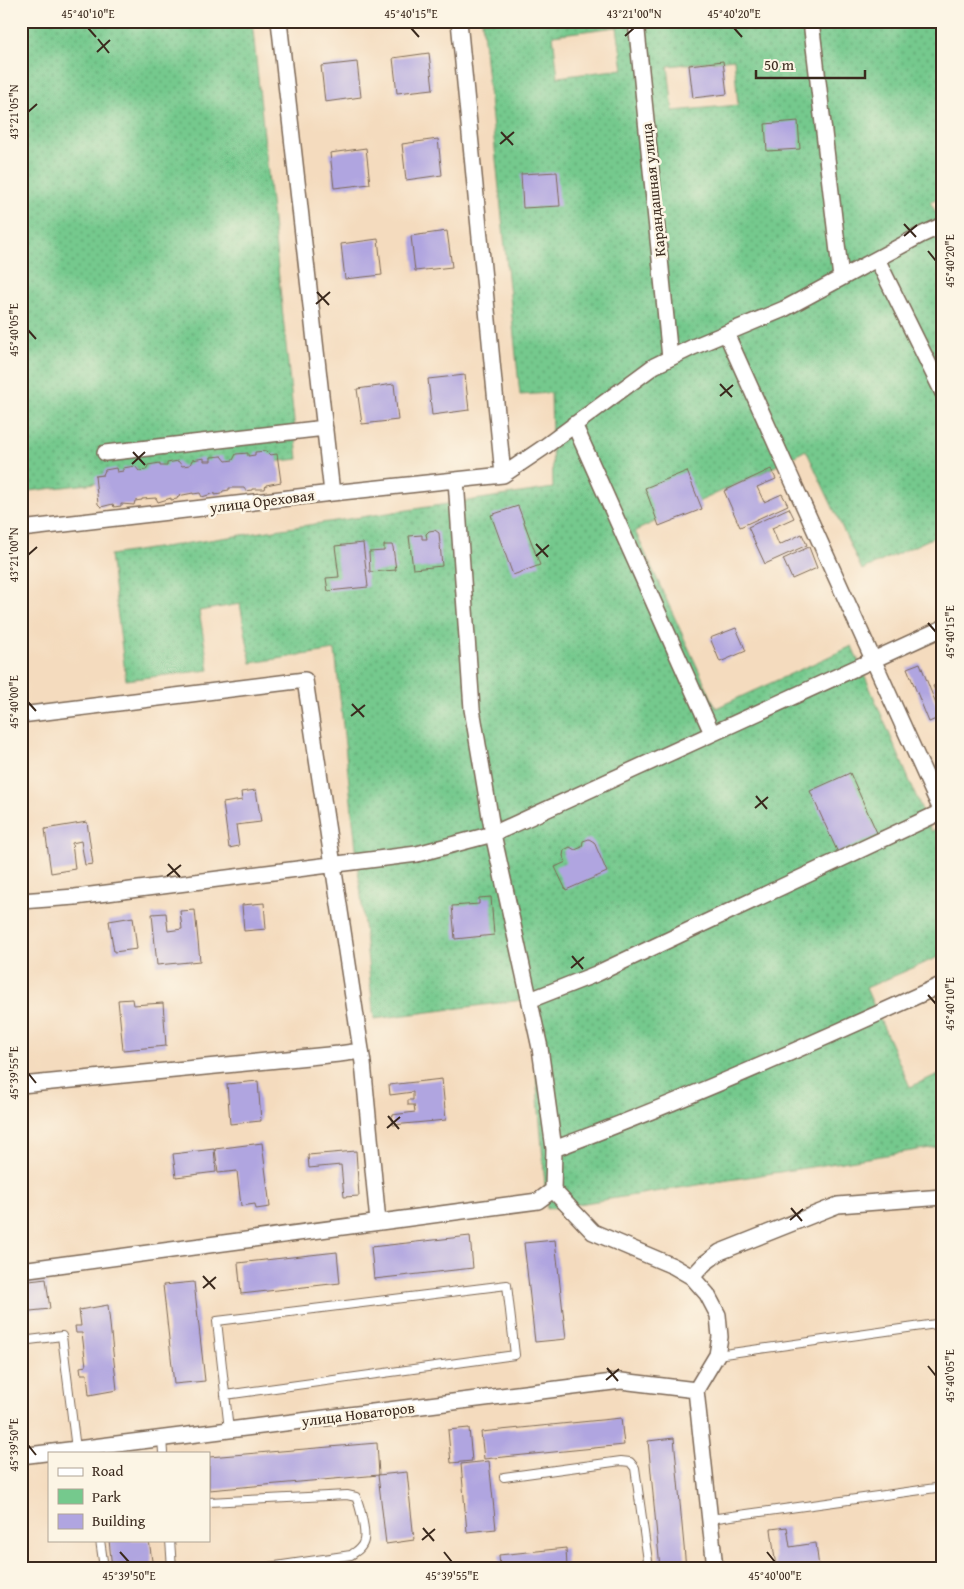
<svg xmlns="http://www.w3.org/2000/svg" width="964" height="1589" viewBox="0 0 964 1589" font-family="'Gentium Book Plus',serif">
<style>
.green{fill:url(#green-dots);stroke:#587a56;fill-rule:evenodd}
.building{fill:#b0a5e0}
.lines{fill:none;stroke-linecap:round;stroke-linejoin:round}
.service-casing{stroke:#7c6856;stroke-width:10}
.minor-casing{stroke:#7c6856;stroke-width:18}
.service{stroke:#fff;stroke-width:8}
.minor{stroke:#fff;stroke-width:15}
.ticks{fill:none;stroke:#3b2a1e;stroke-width:2}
.labels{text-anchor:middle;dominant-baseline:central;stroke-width:5;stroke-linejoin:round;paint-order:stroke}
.street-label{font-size:15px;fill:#3b2a1e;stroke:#fcf5e5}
.neatline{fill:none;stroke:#3b2a1e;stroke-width:2}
.ticks-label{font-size:12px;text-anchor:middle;fill:#3b2a1e}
</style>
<defs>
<pattern id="green-dots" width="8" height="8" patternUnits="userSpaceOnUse" patternTransform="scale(1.25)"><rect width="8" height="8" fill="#75c98d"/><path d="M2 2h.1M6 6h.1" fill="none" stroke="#61a373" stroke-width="1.8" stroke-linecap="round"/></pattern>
</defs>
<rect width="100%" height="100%" fill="#fcf5e5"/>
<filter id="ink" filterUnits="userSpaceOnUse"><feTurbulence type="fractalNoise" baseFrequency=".02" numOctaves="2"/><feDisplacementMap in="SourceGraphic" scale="10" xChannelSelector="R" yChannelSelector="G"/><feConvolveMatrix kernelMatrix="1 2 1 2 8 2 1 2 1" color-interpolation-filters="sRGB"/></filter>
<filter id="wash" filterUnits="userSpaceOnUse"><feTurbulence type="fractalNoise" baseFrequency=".0096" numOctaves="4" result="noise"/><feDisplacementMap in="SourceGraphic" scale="20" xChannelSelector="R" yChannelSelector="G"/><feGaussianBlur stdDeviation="1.12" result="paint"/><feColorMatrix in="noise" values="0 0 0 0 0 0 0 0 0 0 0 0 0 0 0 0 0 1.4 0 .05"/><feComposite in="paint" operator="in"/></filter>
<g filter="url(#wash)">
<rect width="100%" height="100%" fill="#f4dbbe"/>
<path class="green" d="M21 21H252L298 459 21 492Z
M482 21H943V195L930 202 943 225V533L862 570 806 450 772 468 635 531 716 708 852 646 931 831 943 827V955L866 988 910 1087 943 1072V1146L547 1209 530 999 374 1019 335 650 251 663 240 604 199 611 209 670 126 680 110 555 553 488 551 393 520 395ZM617 27 623 69 558 77 553 35ZM734 59 738 105 673 111 668 66Z"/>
<g id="blocks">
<path class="building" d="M429 53 433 89 397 93 393 58Z
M723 61 727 94 693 98 689 65Z
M357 62 361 97 325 102 321 66Z
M798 121 800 149 767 151 765 124Z
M438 139 442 175 406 180 402 144Z
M366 148 370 184 334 188 330 153Z
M557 172 560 206 523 208 521 174Z
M447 231 452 267 415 271 411 236Z
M378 239 382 275 345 279 341 244Z
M465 375 469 410 432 415 428 379Z
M394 384 398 420 362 424 357 389Z
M266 451 270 455 277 454 281 482 266 485 265 489H252V490L246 491 244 488H229V490L223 491 221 494 215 495V493L202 497 200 493 193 494V493L178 496 177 499 171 500V498L158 502 156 498 142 499V500L135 501 134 505 121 504V506L114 507 113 504 101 507 98 504 95 476 103 475 105 470 116 468 117 472 123 471V468L135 466 139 471 146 470 148 465 160 463V466H167V463L178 461 182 466 190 465 192 460 204 458V461H211V457L222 456 226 461 233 460 236 454 248 453V456L255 455V452Z
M771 469 776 479 757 487 764 502 782 494 788 505 740 527 724 491Z
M687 471 702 509 659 526 645 488Z
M518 506 540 565 513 575 491 515Z
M789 508 794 518 772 528 779 545 802 534 807 545 765 564 748 527Z
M435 530 439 533 442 566 413 569 409 536 422 535V539H427L426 534 429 531Z
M363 543 368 587 328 591 326 578 339 577 335 546Z
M384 545H392L393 547 396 570 370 572 369 552 384 551Z
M809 547 817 568 792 579 783 559Z
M736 628 746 651 720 662 710 638Z
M920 663 941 717 929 722 907 668Z
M943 682V710L933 686Z
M850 773 878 835 838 853 810 791Z
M256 790 261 822 236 825 239 846 229 848 223 803 242 800 241 792Z
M87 822 93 864 85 865 81 841 72 843 75 869 51 873 45 829Z
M589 839 594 842 607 872 566 890 555 867 566 862 563 856 564 850 570 847 575 850 582 847 583 841Z
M491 897 494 935 455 939 452 906 479 904V898Z
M264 903 266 929 244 931 242 905Z
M195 910 200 961 157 965 152 914 166 913 168 931 182 929 180 911Z
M133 917 137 949 114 952 109 921Z
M132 999 133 1005 163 1003 166 1046 123 1050 118 1000Z
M442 1079 446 1120 393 1125 392 1115 415 1112 414 1105H408V1100H413V1092L390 1095 389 1085Z
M258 1081 261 1121 230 1124 227 1084Z
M262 1143 270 1207 256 1209 255 1204 241 1206 237 1171 218 1173 215 1149Z
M214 1149 216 1172 176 1177 173 1154Z
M356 1151 359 1196 344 1197 341 1165 309 1168 308 1155Z
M470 1236 473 1268 374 1279 371 1247Z
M555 1240 566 1339 535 1342 524 1243Z
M337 1252 340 1283 241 1294 238 1263Z
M46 1279 50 1309 21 1312V1282Z
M194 1282 205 1381 174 1384 163 1285Z
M108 1305 117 1390 89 1395 87 1374H81L80 1367 86 1366 82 1333H76L75 1326H81L79 1310Z
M621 1418 624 1445 484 1459 481 1432Z
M469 1428 472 1461 451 1463 448 1430Z
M674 1438 686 1568H660L648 1441Z
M377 1443 379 1475 209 1490V1457Z
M489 1461 496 1529 467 1532 461 1464Z
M407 1472 414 1540 386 1544 378 1475Z
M787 1527 790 1547 816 1543 819 1568H776L771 1529Z
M109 1540H149L153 1568H112Z
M566 1548 567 1568H500L499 1555Z"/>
</g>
</g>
<g filter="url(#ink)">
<use href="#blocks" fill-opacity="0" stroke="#7c6856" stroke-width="1"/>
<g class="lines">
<g class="service-casing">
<path id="service" d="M21 1341 62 1336 76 1449
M717 1355 943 1323
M225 1395 515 1355 507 1285 217 1321 229 1430
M162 1438 163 1453
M504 1477 621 1461 630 1462 635 1468 649 1568
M209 1502 347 1495 356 1497C360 1506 366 1531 364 1540 363 1547 357 1551 351 1555L262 1568
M710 1519 943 1487
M100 1540 104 1568
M170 1540 172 1568"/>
</g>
<g class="minor-casing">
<path id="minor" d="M279 21 332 493
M459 21 503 475
M636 21 670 358
M811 21 841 278
M877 259 943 393
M726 333C797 493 871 651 942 812
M574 424 712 733
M105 453 325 428
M456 480 472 709 493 834 540 1048 554 1149 553 1190 593 1232 673 1266 692 1277 707 1294 718 1315 720 1337 717 1355 696 1390 715 1568
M21 529 332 493 503 475 543 448 654 366 693 347 784 309 921 235 943 225
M21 715 305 680 363 1063 378 1222
M21 901 75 897 417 854 493 834 943 628
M530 1000 596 974 943 811
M21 1085 339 1054 361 1051
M554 1149C686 1100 815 1043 943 984
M21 1270 538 1201 553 1190
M692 1277 705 1263 720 1252 838 1205 943 1197
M21 1456 621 1381 696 1390"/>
</g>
<use href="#service" class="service"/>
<use href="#minor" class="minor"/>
</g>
</g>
<path class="ticks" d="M88 28 96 37M411 28 419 37M734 28 742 37M625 36 634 28M98 39 109 53M97 52 110 40M28 112 37 104M501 132 513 145M500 144 514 132M904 224 916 237M904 236 917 225M928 251 936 261M317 292 329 305M316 304 330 292M28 330 36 339M720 384 732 397M720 396 733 385M133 452 145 465M132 464 145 452M536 544 548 557M28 555 37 547M536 556 549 545M928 623 936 632M28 702 36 711M352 704 364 717M351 716 365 705M756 796 767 809M755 808 768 797M168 864 180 877M167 876 181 865M572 956 583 969M571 968 584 957M928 995 936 1004M28 1073 36 1083M388 1116 399 1129M387 1128 400 1117M791 1208 802 1221M790 1220 803 1209M203 1276 215 1289M203 1288 216 1277M928 1366 936 1376M607 1368 618 1381M606 1380 619 1369M28 1445 36 1455M423 1528 434 1541M422 1540 435 1529M120 1552 129 1562M444 1552 452 1562M767 1552 775 1562"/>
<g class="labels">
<g class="street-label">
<text transform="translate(653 190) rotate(-96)">Карандашная улица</text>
<text transform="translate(262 501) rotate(-7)">улица Ореховая</text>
<text transform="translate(358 1414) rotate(-7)">улица Новаторов</text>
</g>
</g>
<rect width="964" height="1589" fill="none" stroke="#fcf5e5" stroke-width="55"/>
<rect x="48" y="1452" width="162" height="90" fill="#fcf5e5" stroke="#afa495"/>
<rect x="58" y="1468" width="25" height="8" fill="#ffffff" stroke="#afa495"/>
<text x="92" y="1476" font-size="15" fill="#3b2a1e">Road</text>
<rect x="58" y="1489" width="25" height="15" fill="#75c98d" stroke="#afa495"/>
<text x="92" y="1502" font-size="15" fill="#3b2a1e">Park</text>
<rect x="58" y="1514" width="25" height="15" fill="#b0a5e0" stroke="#afa495"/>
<text x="92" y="1526" font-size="15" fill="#3b2a1e">Building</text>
<path d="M756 70v8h109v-8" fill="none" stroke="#3b2a1e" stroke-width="2.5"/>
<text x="764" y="70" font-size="15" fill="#3b2a1e" stroke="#fcf5e5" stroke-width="4" paint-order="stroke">50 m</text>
<rect x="28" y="28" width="908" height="1534" class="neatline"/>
<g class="ticks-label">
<text x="88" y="18">45°40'10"E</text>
<text x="411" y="18">45°40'15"E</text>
<text x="634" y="18">43°21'00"N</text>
<text x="734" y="18">45°40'20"E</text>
<text transform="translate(14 112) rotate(-90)" y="4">43°21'05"N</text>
<text transform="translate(950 261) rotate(-90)" y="4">45°40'20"E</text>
<text transform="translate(14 330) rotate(-90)" y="4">45°40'05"E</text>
<text transform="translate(14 555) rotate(-90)" y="4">43°21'00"N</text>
<text transform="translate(950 632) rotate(-90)" y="4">45°40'15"E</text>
<text transform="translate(14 702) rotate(-90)" y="4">45°40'00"E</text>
<text transform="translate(950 1004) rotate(-90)" y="4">45°40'10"E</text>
<text transform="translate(14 1073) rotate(-90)" y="4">45°39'55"E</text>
<text transform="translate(950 1376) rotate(-90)" y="4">45°40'05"E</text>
<text transform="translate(14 1445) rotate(-90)" y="4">45°39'50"E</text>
<text x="129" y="1580">45°39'50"E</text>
<text x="452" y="1580">45°39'55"E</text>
<text x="775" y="1580">45°40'00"E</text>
</g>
</svg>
